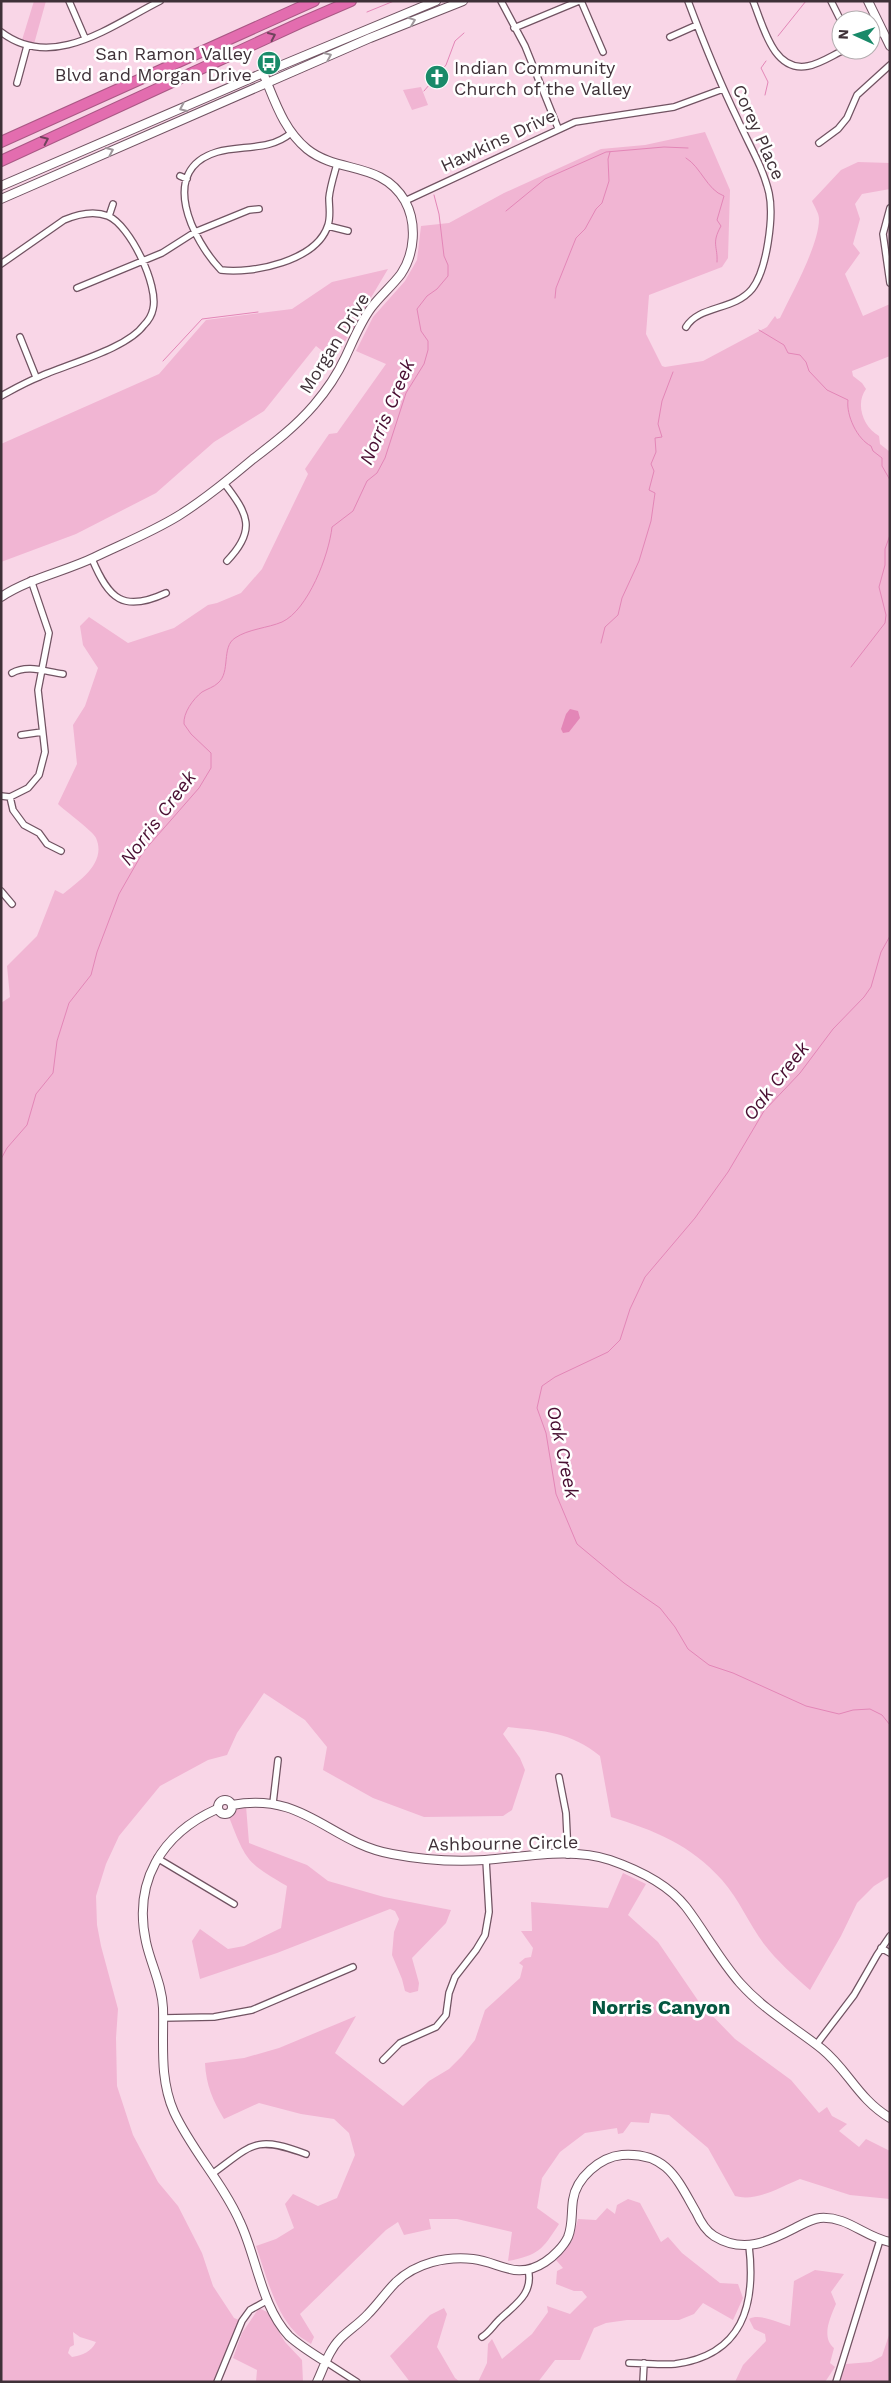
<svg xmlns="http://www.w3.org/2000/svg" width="891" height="2383" viewBox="0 0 891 2383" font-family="'Work Sans',sans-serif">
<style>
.green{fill:#f1b5d3;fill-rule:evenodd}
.water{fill:#e386b7}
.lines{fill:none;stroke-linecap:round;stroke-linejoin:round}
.stream{stroke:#e386b7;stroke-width:1}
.street-casing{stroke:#715362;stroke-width:8}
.secondary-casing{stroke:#715362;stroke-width:10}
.highway-casing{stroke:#aa5885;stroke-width:12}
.street{stroke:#fff;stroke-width:5.5}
.secondary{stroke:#fff;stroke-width:8}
.highway{stroke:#e36daf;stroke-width:10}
.oneway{stroke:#9f989c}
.oneway2{stroke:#70435c}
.labels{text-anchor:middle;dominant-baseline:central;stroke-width:5;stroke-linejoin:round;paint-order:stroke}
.poi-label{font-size:18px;fill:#3f3138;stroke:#fff;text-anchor:end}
.street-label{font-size:18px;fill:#3f3138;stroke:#fff}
.water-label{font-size:19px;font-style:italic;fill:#490f32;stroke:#fff}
.quarter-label{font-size:20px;font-weight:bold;fill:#055640;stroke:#fff}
</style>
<rect width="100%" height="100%" fill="#f9d6e7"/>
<path class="green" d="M34 1H46L34 44 22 40Z
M421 87 428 105 412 110 403 90Z
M705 132 730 190 728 258 722 267 649 295 646 334 662 366 665 367 703 361 767 327 775 316 777 319 780 318C792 293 819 245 819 219 819 213 814 206 812 201L841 170 858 162 890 163V189L862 194 855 204 860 219 853 244 860 253 845 274 863 316 890 304V356L852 371 853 376 862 383 866 389C855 404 863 427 879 436L880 444 890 452V1876L874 1886 857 1903 841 1936 810 1990C794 1976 777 1961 764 1944 749 1924 739 1899 722 1880 691 1845 654 1830 611 1817L600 1756C571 1732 544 1731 508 1727L503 1734 520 1758 525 1770 512 1810 503 1816 424 1817 373 1798 323 1770 327 1747 305 1720 264 1693 237 1733 227 1755 208 1760 160 1786 119 1836 106 1864 96 1896 97 1925 101 1946 118 2009 116 2038 117 2086 133 2135 158 2182 178 2206 202 2253 213 2286 234 2318 239 2320 213 2382H1V1003L10 997 7 966 37 936 55 890 63 894C79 881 107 863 96 838 93 831 65 811 58 804L77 764 73 725 85 706 98 668 83 645 80 626 89 617 128 643 174 628 208 605 217 603 241 593 262 569 308 474 305 469 329 434 337 433 386 364 356 351 373 317 405 281 417 260 421 226 449 223 504 193 601 149 645 145ZM73 2332 80 2337 96 2342C91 2352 83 2355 72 2357L68 2353 70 2347 74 2345Z
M388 269 334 360 316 346 264 411 214 442 156 493 76 534 1 562V444L159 374 206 320 292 309 332 282Z
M246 1806 249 1843 307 1865 328 1881 384 1897 451 1910 446 1923 412 1958 419 1983 418 1991 410 1993 405 1991 402 1979 392 1955 394 1932 399 1919 395 1911 390 1909 277 1953 200 1979 192 1941 200 1929 228 1949 244 1946 281 1928 287 1886C247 1863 246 1861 229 1817L237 1808Z
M623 1873 646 1884 628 1915 658 1942 699 2002 735 2039 791 2080 819 2113 827 2107 832 2116 847 2124 839 2131 859 2147 866 2139 890 2151V2199L850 2195 800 2179C780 2187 757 2202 735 2196L708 2148 669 2115 651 2113 649 2123 631 2122 623 2133 618 2134 617 2128 585 2133 560 2152 542 2178 537 2208 559 2224C542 2250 539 2255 508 2261L512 2232 457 2219H429L431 2229 404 2235 398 2222 386 2230 300 2314 314 2337 311 2344C306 2340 299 2337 295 2332 275 2312 265 2272 256 2246L276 2239 294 2228 285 2204 293 2194 318 2206 337 2198 355 2155 349 2133 334 2119 301 2114 259 2103 224 2119C213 2101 206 2085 205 2063L244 2058 279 2048 356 2016 335 2053 403 2106 429 2081 449 2069 462 2056 475 2040 485 2010 520 1978 523 1966 519 1963 525 1958 531 1957 533 1948 521 1931H532L531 1902 608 1908Z
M628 2199 640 2203 661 2242 668 2237 682 2253 720 2283 738 2284 743 2298 733 2320 703 2303 694 2314 679 2320H627L606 2323 594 2328 580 2360H555L538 2382H478L487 2363 488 2344 492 2339 502 2359 532 2334 548 2312 547 2306 570 2314 587 2297 582 2291H574L556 2284 557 2271 563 2268 556 2260 572 2241 578 2219 596 2220 607 2208 615 2214 617 2205Z
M815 2270 844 2274 831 2292 836 2304C830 2318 821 2337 834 2348L830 2363 835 2367 825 2382H735L743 2365 766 2341 765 2334 754 2329 749 2319C760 2313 778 2323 790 2326L794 2281Z
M259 2308 267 2312 285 2342 302 2360 303 2382H256L257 2370 233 2358 242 2333Z
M444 2308 447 2314 437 2347 455 2378 460 2382H410L390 2356 430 2315Z
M890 2332V2382H840L846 2364 871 2362 882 2356Z"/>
<path class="water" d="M570 709 578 711 580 718 569 732 563 733 561 729 566 714Z"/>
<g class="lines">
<path class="stream" d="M367 12 394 1
M778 36 806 1
M424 91 446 65 455 41 464 33
M765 95 768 82 761 68 766 61
M686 158C701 167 707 190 724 196L717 220 721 226C711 244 718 246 717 262
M506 211 545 179 606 152 664 147 688 148
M555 298 556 288 576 238 585 229 596 209 602 203 609 181 608 159 610 152
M759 330 784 345 788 353 800 355 806 362 809 371 827 390 848 400C846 415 857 439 871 446L873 451 882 458V466L890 480
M163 361 202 319 258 312
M601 643 605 627 618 615 622 598 639 561 651 521 655 493 649 490 654 471 651 464 656 452 655 438 662 437 658 424 662 401 673 372
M851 667 885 623 886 615 879 587 885 565V549L890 535
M890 936 881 952 871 987 864 997 833 1029 800 1073 764 1111 728 1172 695 1218 645 1277 630 1309 620 1340 608 1352 555 1377 542 1386 537 1408 546 1433 556 1494 577 1544 624 1583 660 1608 675 1627 688 1649 709 1665 733 1673 806 1706 839 1714 853 1710 870 1709 882 1715 890 1725
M1 1159 7 1148 27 1125 36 1094 53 1073 57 1041 69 1003 91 975 97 952 119 894 143 852 199 788 211 768V753L191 734 184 724C183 713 193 699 202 692 207 689 214 687 218 683 231 672 221 647 235 638 248 629 268 628 282 622 308 610 329 555 332 527L353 511 367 481 377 473 385 458 406 393 424 364 428 350V341L421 331 417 309 427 296 437 289 448 276V265L444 256 439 214 434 195"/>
<g class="street-casing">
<path id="street" d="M69 1 85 38
M501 1 525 46 558 128
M581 1 603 52
M753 1C763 25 773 73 808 66 820 64 833 55 844 50
M831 1 841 21
M514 28 579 1
M1 32C53 72 112 25 160 1
M670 37 697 25
M871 37 882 33
M17 83 27 46
M291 133C270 151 242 145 217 152 157 170 193 241 221 270 253 274 317 261 328 225 331 216 329 207 329 198 330 187 334 175 337 164
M819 143 838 129 847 118 857 95 890 65
M180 176 187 179
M405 201 575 122 674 107 723 89
M890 208 883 234 890 283
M109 216 113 204
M328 226 348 231
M1 264 64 220C78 214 93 210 108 216 130 225 159 286 153 309 152 314 148 321 144 325 127 349 67 364 39 377 26 382 14 389 1 396
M77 288 162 253 195 232 249 210 259 209
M686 327C699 305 734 311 752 289 767 270 774 216 769 193 763 167 749 145 738 120 719 81 703 41 688 1
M20 337 36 377
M224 483C248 514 257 530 227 561
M92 559C109 599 123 613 166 593
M12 673C28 664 46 672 63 674
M21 735 42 732
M1 796 10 797 28 788 39 775 45 752 38 690 49 633 31 580
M10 797 13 810 24 825 39 833 47 844 61 851
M1 891 12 904
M559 1777 566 1813 568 1855
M273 1803 278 1760
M157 1858 234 1904
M881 1948 890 1953
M163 2018 214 2017 252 2010 353 1967
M816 2045 854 1995 877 1955 890 1936
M383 2060 400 2043 436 2027 446 2015 449 1993 455 1977 476 1950 485 1935 489 1912 486 1860
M212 2174C253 2144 255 2135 306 2154
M482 2337C490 2332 494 2324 501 2318 516 2304 534 2293 528 2269
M326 2362 357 2382
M629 2363C644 2363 660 2365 675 2364 743 2355 756 2305 749 2246
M217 2382 242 2321 250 2310 268 2300
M643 2382 644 2363
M836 2382 880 2240"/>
</g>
<g class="secondary-casing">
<path id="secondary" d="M868 1 890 46
M1 186 263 73 436 1
M1 199 370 38 463 1
M1 597C30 578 64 572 95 557 122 544 152 532 178 516 205 499 229 479 253 459 274 443 296 426 314 405 326 391 337 375 345 358 353 341 360 323 371 308 380 296 392 286 401 274 415 253 417 223 405 201 382 161 338 174 307 149 283 129 275 101 263 73
M218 1807a7 7 0 1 1 14 0a7 7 0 1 1-14 0Z
M232 1805C304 1791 330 1843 392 1854 423 1860 454 1862 485 1860 525 1857 571 1847 610 1860 636 1869 668 1884 686 1907 705 1932 719 1959 740 1983 764 2010 794 2027 822 2049 848 2070 858 2099 890 2118
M217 1809C161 1834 133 1882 146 1942 151 1965 162 1984 163 2008 164 2043 159 2078 174 2112 192 2151 223 2183 240 2222 257 2258 261 2306 289 2336 300 2346 313 2354 326 2362
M317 2382C324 2367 329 2350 340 2339 349 2330 360 2323 368 2314 378 2304 386 2292 396 2282 416 2263 446 2256 473 2259 500 2262 516 2281 545 2262 553 2257 564 2246 568 2237 573 2225 571 2213 573 2200 576 2178 600 2157 622 2155 667 2152 677 2179 696 2212 700 2221 706 2231 714 2236 743 2254 768 2242 795 2228 803 2224 811 2219 820 2218 848 2216 864 2237 890 2242"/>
</g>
<g class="highway-casing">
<path id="highway" d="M1 142 314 1
M1 161 300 23 351 1"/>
</g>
<use href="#street" class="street"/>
<use href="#secondary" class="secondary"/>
<use href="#highway" class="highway"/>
</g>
<defs><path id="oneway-chevron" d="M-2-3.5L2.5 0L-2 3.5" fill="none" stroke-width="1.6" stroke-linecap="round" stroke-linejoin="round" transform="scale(1.25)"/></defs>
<g class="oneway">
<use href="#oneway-chevron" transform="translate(412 21) rotate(-21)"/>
<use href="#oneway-chevron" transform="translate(328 56) rotate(-23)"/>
<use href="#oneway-chevron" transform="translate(183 108) rotate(156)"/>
<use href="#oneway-chevron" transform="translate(110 151) rotate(-24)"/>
</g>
<g class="oneway2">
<use href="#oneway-chevron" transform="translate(272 36) rotate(-25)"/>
<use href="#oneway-chevron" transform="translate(45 140) rotate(-25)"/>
</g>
<defs>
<g id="bus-disc" transform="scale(1.25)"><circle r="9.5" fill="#198a69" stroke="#fff"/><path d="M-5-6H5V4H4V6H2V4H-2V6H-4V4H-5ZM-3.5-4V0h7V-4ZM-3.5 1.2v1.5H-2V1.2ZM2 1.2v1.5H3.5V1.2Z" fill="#fff"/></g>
<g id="church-disc" transform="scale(1.25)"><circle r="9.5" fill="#198a69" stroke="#fff"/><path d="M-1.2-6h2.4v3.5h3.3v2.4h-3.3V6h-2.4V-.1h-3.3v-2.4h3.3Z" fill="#fff"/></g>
</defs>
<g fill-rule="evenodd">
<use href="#bus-disc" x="269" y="63"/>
<use href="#church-disc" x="437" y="77"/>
</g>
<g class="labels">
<g class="poi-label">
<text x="252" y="53">San Ramon Valley<tspan x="252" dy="21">Blvd and Morgan Drive</tspan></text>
<text x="454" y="67" text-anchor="start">Indian Community<tspan x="454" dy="21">Church of the Valley</tspan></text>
</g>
<g class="street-label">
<text transform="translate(759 132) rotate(66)">Corey Place</text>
<text transform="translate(498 140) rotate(-25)">Hawkins Drive</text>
<text transform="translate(334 343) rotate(-58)">Morgan Drive</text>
<text transform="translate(503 1843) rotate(-1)">Ashbourne Circle</text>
</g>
<g class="water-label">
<text transform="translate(387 412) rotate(-67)">Norris Creek</text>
<text transform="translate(158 818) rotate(-53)">Norris Creek</text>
<text transform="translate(776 1081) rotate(-52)">Oak Creek</text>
<text transform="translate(563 1452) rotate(78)">Oak Creek</text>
</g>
<g class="quarter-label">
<text x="661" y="2007">Norris Canyon</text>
</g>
</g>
<rect width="891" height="2383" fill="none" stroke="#3f3138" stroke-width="5"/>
<g transform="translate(856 35) rotate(273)"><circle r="24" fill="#ffffff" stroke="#b2adaf"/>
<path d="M0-4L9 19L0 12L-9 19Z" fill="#198a69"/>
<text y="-8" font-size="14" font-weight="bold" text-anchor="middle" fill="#3f3138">N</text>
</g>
</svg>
